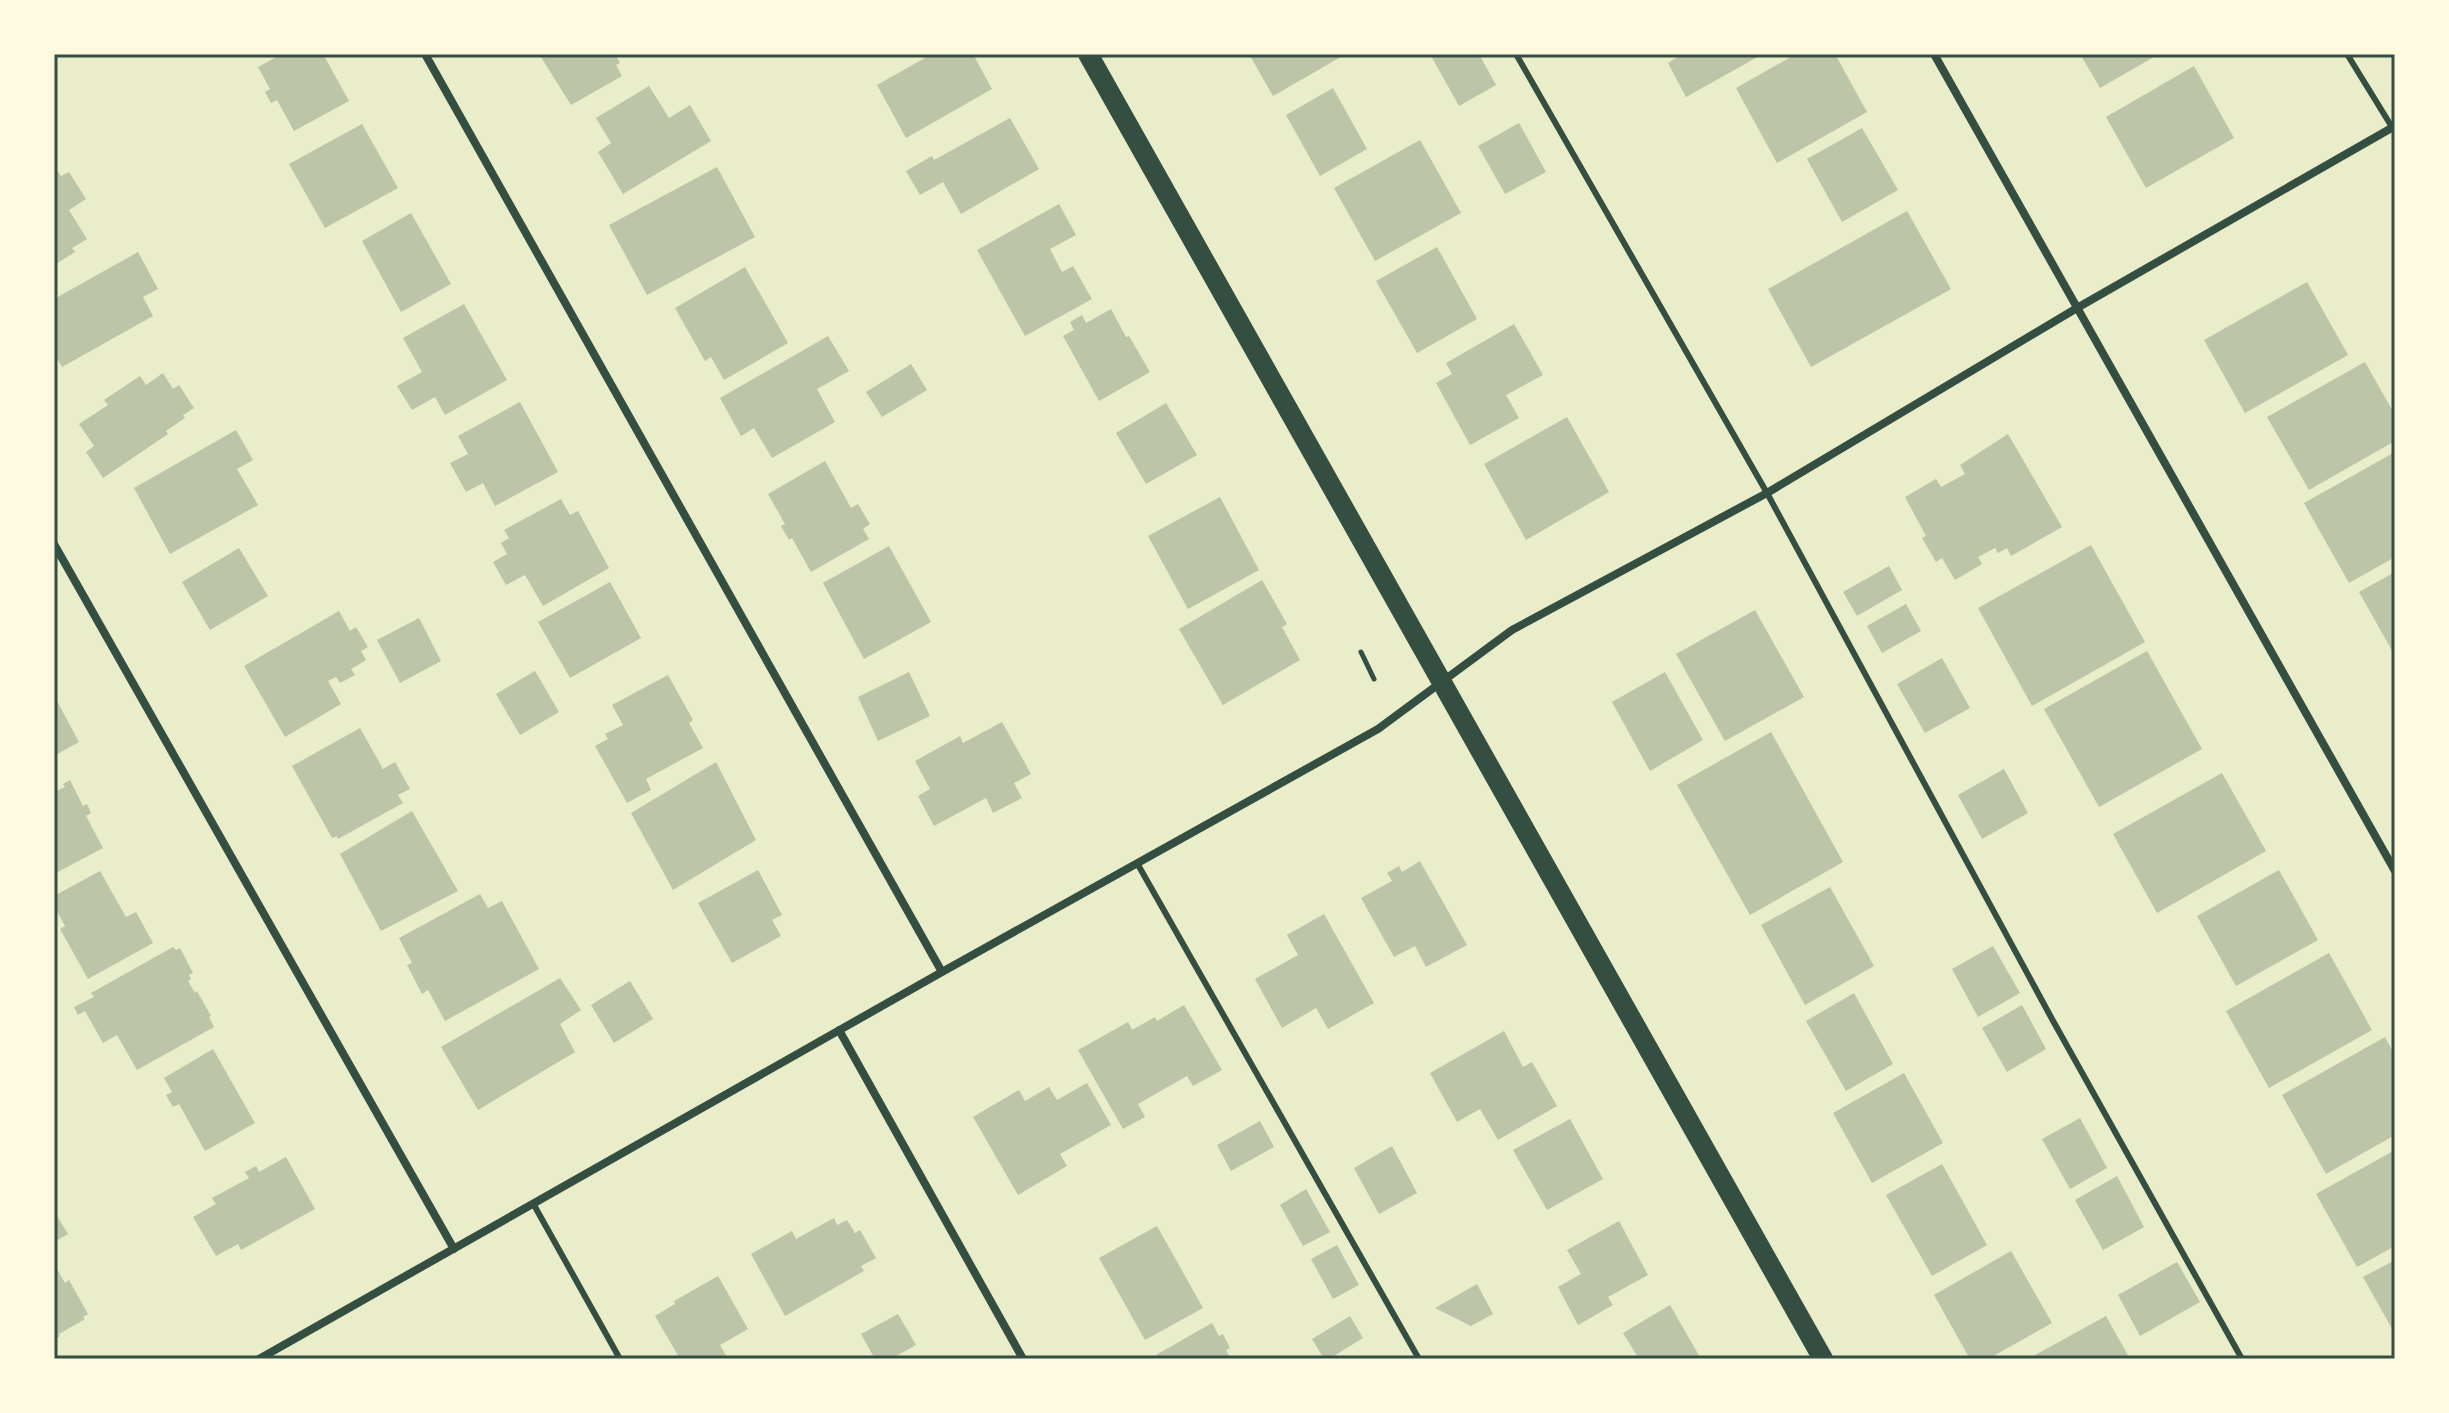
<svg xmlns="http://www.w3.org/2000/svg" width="2449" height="1413" viewBox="0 0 2449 1413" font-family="'PT Sans Narrow',sans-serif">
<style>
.building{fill:#bcc5a7}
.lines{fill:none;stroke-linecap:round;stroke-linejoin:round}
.path{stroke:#344e41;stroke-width:5}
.service{stroke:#344e41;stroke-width:6}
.minor{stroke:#344e41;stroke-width:8}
.primary{stroke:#344e41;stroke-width:20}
.neatline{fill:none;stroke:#344e41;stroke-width:3}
</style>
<rect width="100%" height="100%" fill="#e9edc9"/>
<path class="building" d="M282 54H323L349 101 294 131 277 100 271 103 265 92 270 89 258 67Z
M539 54H615L620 63 616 65 622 76 571 105Z
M932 54H973L992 89 906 138 877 85Z
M1249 54H1346L1273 96Z
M1430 54H1479L1496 85 1459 106Z
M1683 54H1763L1686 97 1668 63Z
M1796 54H1835L1867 112 1777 163 1736 88Z
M2080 54H2159L2100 88Z
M2194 66 2234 138 2146 188 2106 117Z
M649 86 669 118 690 105 711 141 623 194 598 152 611 143 596 118Z
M1333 88 1367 149 1320 176 1286 115Z
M1010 118 1039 169 961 214 943 182 920 195 906 171 932 156 934 160Z
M1519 123 1546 172 1505 194 1478 146Z
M362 124 398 188 325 228 289 164Z
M1862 128 1898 190 1842 222 1807 159Z
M1420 140 1461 213 1375 261 1334 188Z
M717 167 755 237 647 295 609 225Z
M56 169 61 176 69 172 86 199 69 210 87 239 72 248 75 252 56 264 54 170Z
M1059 204 1076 235 1050 249 1062 272 1073 266 1092 299 1025 336 977 250Z
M1907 211 1951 289 1811 367 1768 289Z
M411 213 451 284 401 312 362 241Z
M1437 247 1477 319 1417 353 1376 281Z
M138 252 158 289 143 297 153 316 62 367 54 353V299Z
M745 267 788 343 724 380 711 357 705 361 675 308Z
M2307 282 2348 355 2245 413 2204 340Z
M464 304 507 380 445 415 435 397 412 410 397 386 422 372 403 338Z
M1111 309 1126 337 1129 336 1150 372 1099 401 1063 336 1074 330 1070 322 1082 315 1086 323Z
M1514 324 1543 375 1506 395 1519 418 1470 445 1436 383 1452 374 1446 363Z
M828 336 849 371 817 389 835 422 772 458 754 428 741 436 720 398Z
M2365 362 2395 415V441L2309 490 2267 417Z
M911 364 927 390 882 417 866 392Z
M163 373 173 389 179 385 194 408 183 415 185 418 166 431 168 434 103 478 86 452 94 446 79 424 108 405 104 400 140 376 146 385Z
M520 402 558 472 495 506 483 483 466 492 450 463 468 454 458 436Z
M1166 403 1197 455 1146 484 1116 433Z
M1567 417 1609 492 1526 540 1484 464Z
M236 430 253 460 237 469 258 505 170 554 134 488Z
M2008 434 2062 527 2011 556 2007 548 1998 553 1995 548 1978 557 1982 564 1955 580 1942 558 1936 562 1922 538 1926 536 1905 497 1936 479 1941 487 1965 474 1960 465Z
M2395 452V557L2349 583 2304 503Z
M825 461 851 508 858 504 870 524 863 529 869 539 811 572 792 538 789 540 781 526 785 524 768 494Z
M1220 497 1259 570 1188 609 1148 536Z
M561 499 570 515 578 511 609 568 543 606 525 575 506 585 493 562 507 554 501 543 509 538 504 530Z
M2091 545 2145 642 2032 706 1978 608Z
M889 546 931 622 864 659 823 583Z
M239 548 268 596 210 630 182 582Z
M1889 566 1902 590 1857 616 1843 592Z
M2395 572V656L2359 592Z
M1262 580 1287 624 1282 627 1300 660 1223 705 1179 629Z
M610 582 641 638 570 678 538 622Z
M1906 604 1921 631 1882 653 1867 626Z
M1755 610 1804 697 1725 741 1676 654Z
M339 611 350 631 356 627 368 647 361 651 366 660 351 669 355 675 340 683 336 677 328 681 341 704 285 737 244 666Z
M419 618 441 661 400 683 377 640Z
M2147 651 2202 749 2099 807 2044 709Z
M1942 658 1970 708 1925 733 1897 684Z
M535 671 559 712 520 735 496 694Z
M909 672 930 716 878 741 858 697Z
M1665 672 1703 740 1650 771 1612 702Z
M668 675 693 720 689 723 703 748 646 779 651 790 627 803 595 746 608 739 605 734 623 725 612 705Z
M57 701 79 742 54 756V702Z
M1002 722 1031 774 1014 783 1022 798 993 813 986 798 934 826 918 796 930 789 915 761 960 736 963 743Z
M360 728 383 769 395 762 410 789 398 795 403 803 338 839 337 836 332 838 292 766Z
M1771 732 1843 862 1750 915 1677 785Z
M716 762 756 840 673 890 631 813Z
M2004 769 2028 813 1982 839 1958 795Z
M2222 773 2266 851 2157 913 2113 834Z
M70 780 83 806 87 804 91 813 86 816 103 848 54 874V792L65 787 63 784Z
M412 811 458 891 381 931 340 854Z
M1420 861 1467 945 1426 967 1415 946 1394 957 1361 898 1392 881 1387 873 1399 866 1402 872Z
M758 870 782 915 772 920 781 936 732 963 698 903Z
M2279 870 2318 940 2236 986 2197 916Z
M100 871 126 917 136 912 153 943 88 979 60 929 65 926 54 906V896Z
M1830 887 1874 966 1805 1005 1761 925Z
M480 894 488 908 502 901 539 969 445 1021 428 990 422 994 407 965 412 963 399 938Z
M1324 914 1374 1003 1328 1029 1316 1008 1282 1028 1255 979 1298 955 1287 935Z
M1993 946 2020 993 1978 1017 1952 969Z
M173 947 176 950 180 948 193 973 189 975 191 979 188 981 195 993 197 991 211 1016 209 1017 214 1027 137 1070 117 1035 103 1043 85 1011 78 1015 74 1007 94 997 91 993Z
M2329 953 2372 1030 2269 1088 2226 1011Z
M560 978 581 1010 560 1024 575 1052 478 1110 441 1047Z
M630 981 653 1019 614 1043 591 1005Z
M1854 993 1893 1064 1846 1091 1806 1021Z
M1184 1005 1222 1070 1193 1086 1187 1076 1138 1104 1145 1117 1123 1129 1078 1050 1128 1022 1132 1030 1155 1017 1157 1021Z
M2022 1005 2046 1049 2007 1072 1982 1028Z
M1504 1031 1523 1067 1532 1062 1557 1106 1498 1140 1480 1109 1457 1122 1430 1073Z
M2385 1037 2395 1056V1135L2326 1174 2282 1095Z
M213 1049 255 1123 205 1151 179 1104 173 1107 166 1095 172 1092 164 1078Z
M1904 1073 1943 1143 1872 1183 1833 1113Z
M1087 1083 1111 1125 1060 1154 1067 1166 1018 1195 973 1117 1019 1090 1025 1101 1049 1087 1057 1100Z
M2080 1118 2107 1168 2070 1189 2042 1139Z
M1570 1119 1603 1179 1547 1210 1513 1150Z
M1260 1121 1274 1147 1231 1171 1217 1145Z
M1392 1146 1417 1193 1379 1214 1354 1168Z
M2395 1150V1246L2357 1267 2316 1194Z
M286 1157 315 1209 241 1250 238 1244 216 1256 193 1217 216 1204 212 1198 249 1178 245 1172 256 1166 259 1172Z
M1942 1164 1987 1245 1932 1276 1886 1195Z
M2117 1176 2144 1227 2103 1250 2075 1200Z
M1306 1189 1330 1232 1303 1246 1280 1205Z
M54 1211 68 1234 54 1242Z
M834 1218 837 1225 847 1220 855 1233 860 1230 876 1258 861 1266 864 1271 785 1316 751 1254 792 1231 796 1239Z
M1619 1221 1648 1275 1608 1297 1613 1305 1578 1325 1558 1287 1581 1274 1567 1250Z
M1157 1226 1203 1308 1145 1340 1099 1258Z
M1337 1245 1359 1285 1333 1299 1311 1259Z
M2011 1251 2052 1323 1988 1359H1970L1934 1295Z
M2395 1260V1334L2363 1277Z
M2177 1262 2200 1302 2140 1336 2118 1295Z
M54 1264 65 1283 69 1280 88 1314 83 1317 85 1319 59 1334 60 1336 54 1340Z
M718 1276 748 1329 720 1345 728 1359H680L655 1316 675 1304 674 1301Z
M1477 1284 1493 1314 1471 1326 1435 1308Z
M1670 1305 1701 1359H1639L1623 1333Z
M898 1314 916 1345 891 1359H875L861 1334Z
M1350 1316 1363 1338 1329 1359H1324L1312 1339Z
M2106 1316 2130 1359H2028Z
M1212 1323 1219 1336 1223 1334 1230 1348 1226 1350 1231 1359H1158L1156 1355Z"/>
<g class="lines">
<path class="path" d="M1361 652 1374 679"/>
<path class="service" d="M1516 54 1767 493 2052 1019 2242 1359
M2347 54 2395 132
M1137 863 1419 1359
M534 1205 620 1359"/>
<path class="minor" d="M425 54 942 972
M1934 54 2395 871
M54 544 454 1249
M839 1030 1023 1359
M259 1359 942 972 1378 729 1512 630 1767 493 2077 308 2395 126"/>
<path class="primary" d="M1088 54 1823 1359"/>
</g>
<rect width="2449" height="1413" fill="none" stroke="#fefae0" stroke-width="112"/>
<rect x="56" y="56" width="2337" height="1301" class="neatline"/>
</svg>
